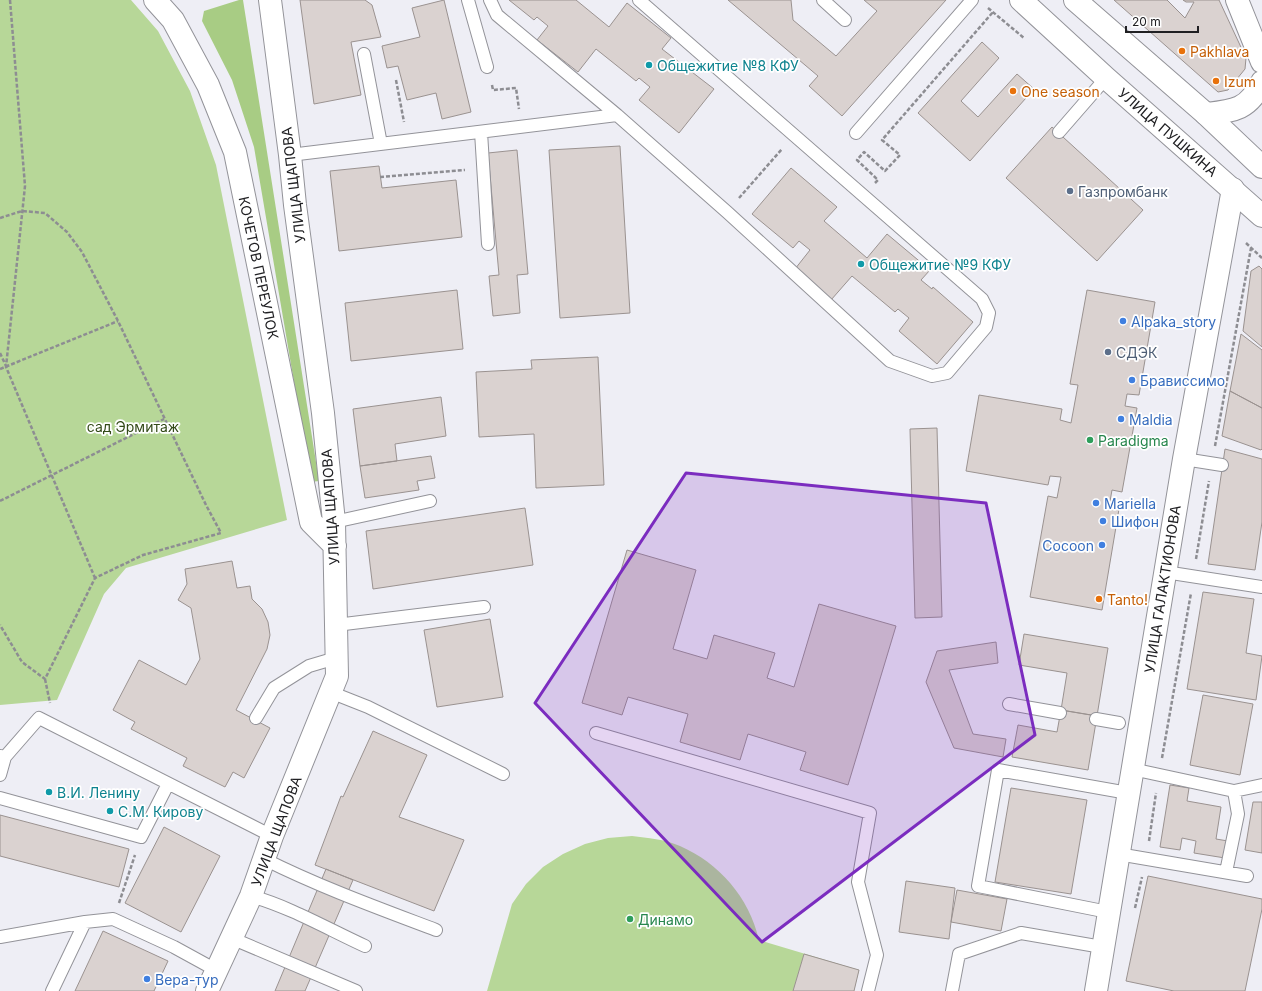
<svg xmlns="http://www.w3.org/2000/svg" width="1262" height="991" viewBox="0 0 1262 991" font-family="Inter,sans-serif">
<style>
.green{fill:#b7d798}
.forest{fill:#a8cc84}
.building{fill:#dad2d0;stroke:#9a9290}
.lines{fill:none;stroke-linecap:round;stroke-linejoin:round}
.service-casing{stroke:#939399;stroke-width:14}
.minor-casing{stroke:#939399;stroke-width:24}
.secondary-casing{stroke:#939399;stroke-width:24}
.path{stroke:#8d8d92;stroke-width:2.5;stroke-dasharray:4 2;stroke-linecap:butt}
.service{stroke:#fff;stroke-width:12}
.minor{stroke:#fff;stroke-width:22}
.secondary{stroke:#fff;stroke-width:22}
.marked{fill:#7b2cbf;fill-opacity:0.2;stroke:#7b2cbf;stroke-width:3;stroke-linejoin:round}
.food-dot{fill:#e8710a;stroke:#fff;stroke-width:1.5}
.culture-dot{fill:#0f9aa8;stroke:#fff;stroke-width:1.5}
.service-dot{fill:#5c6f8a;stroke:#fff;stroke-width:1.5}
.shop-dot{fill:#3f7fe0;stroke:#fff;stroke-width:1.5}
.leisure-dot{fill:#2e9e5b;stroke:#fff;stroke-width:1.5}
.labels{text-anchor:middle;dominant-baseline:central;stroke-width:3.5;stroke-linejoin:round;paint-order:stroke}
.food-label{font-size:14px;fill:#c56008;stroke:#fff;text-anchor:start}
.culture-label{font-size:14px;fill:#0d838f;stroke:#fff;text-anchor:start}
.street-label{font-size:14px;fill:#202023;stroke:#fff}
.service-label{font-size:14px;fill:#4e5e75;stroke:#fff;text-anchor:start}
.shop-label{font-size:14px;fill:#366cbe;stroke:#fff;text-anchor:start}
.park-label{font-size:14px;fill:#334a18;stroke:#fff}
.leisure-label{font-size:14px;fill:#27864d;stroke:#fff;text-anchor:start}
</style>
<rect width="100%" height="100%" fill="#eeeef5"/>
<path class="green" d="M0 0H131L158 31 190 91 216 165 287 520 126 568 104 594 57 700 0 705Z
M632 836C648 838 664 839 680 846 719 863 749 897 759 940L859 970 854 991H487L512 904 526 884 543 867 563 854 585 844 608 838Z"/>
<path class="forest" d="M239 0H243L319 481 311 482 254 147 232 80 202 21 204 11Z"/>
<path class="building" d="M300 0H365L372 5 381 37 351 42 361 95 314 104Z
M444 0 471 112 442 119 436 93 407 100 398 66 387 68 382 46 420 37 412 8Z
M509 0H576L609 27 627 3 671 38 662 49 714 89 679 133 639 100 650 87 639 78 636 81 596 49 578 72 537 40 548 26 537 17 534 20Z
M728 0H791L793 20 836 56 877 11 864 0H946L842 116 809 86 818 76Z
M1114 0H1167L1185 18 1194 2H1186L1183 0H1219L1246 58 1245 69 1228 90 1218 92Z
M982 42 999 58 961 101 978 117 1017 74 1034 89 970 161 918 113Z
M1052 127 1143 210 1097 261 1006 178Z
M620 146 630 313 560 318 549 150Z
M517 150 528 274 517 275 520 313 493 316 489 276 499 275 488 153Z
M379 166 382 188 456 180 462 237 339 251 330 171Z
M791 168 837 207 824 221 867 258 887 234 930 270 921 280 932 289 933 287 973 322 937 364 899 331 909 318 898 309 895 312 852 276 831 300 795 269 810 250 799 241 793 248 752 214Z
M1259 266 1262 269V347L1243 331 1251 271Z
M457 290 463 349 351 361 345 303Z
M1087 290 1155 302 1139 395 1127 394 1125 406 1137 408 1122 492 1112 490 1109 507 1119 509 1102 610 1030 597 1048 496 1057 498 1061 477 1050 476 1048 485 966 471 979 395 1062 409 1060 420 1071 423 1078 385 1070 384Z
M1241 334 1262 350V408L1230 391Z
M598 357 604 485 536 488 534 434 479 437 476 372 532 369 531 360Z
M1230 391 1262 408V449L1261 450 1222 436Z
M441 397 446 436 395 444 397 461 360 466 353 409Z
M937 428 942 617 915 618 910 429Z
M1225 449 1262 459V522L1255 570 1208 564Z
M431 456 435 478 417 481 419 490 365 498 360 466Z
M525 508 533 565 373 589 366 531Z
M627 550 696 570 673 649 707 659 714 635 775 653 767 678 794 687 819 604 896 626 848 785 800 770 806 752 748 734 740 760 680 742 688 714 628 697 622 715 582 703Z
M232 561 237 588 250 586 252 599 262 609 268 622 270 635 267 649 236 710 270 728 244 778 233 772 225 787 183 766 187 758 131 729 135 722 113 710 139 660 186 685 200 659 191 608 178 600 187 584 185 569Z
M1203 592 1254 599 1246 653 1262 656 1256 700 1187 689Z
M490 619 503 697 437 707 424 630Z
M1024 634 1108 648 1097 716 1061 710 1067 673 1019 665Z
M996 642 998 663 949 670 973 734 1006 739 1003 757 954 748 926 682 937 651Z
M1203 695 1253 704 1240 775 1190 765Z
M1061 710 1097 716 1088 770 1012 757 1018 725 1057 732Z
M373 731 427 755 399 817 464 840 434 911 315 865 341 796 343 797Z
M1170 785 1189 788 1187 801 1221 807 1216 839 1228 841 1225 858 1194 853 1196 841 1182 838 1180 850 1160 847Z
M1011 788 1087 800 1071 894 995 882Z
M1253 802H1262V853L1245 850Z
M0 815 129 849 119 887 0 856Z
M164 827 220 856 181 932 125 903Z
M326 869 353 880 305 991H275Z
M1148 876 1262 899V909L1245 991H1174L1126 981Z
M906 881 955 888 949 939 899 932Z
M957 890 1007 899 1001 931 951 922Z
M103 931 168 961 154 991H75Z
M804 954 859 970 854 991H793Z"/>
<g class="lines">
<g class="service-casing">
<path id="service" d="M468 0 487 67
M490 0 497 15 617 115
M823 0 845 20
M364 54 381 144
M481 132 488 244
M1059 132 1106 78
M856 133 972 0
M290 155 617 115 727 212 890 361 932 376 947 373 986 327 989 313 982 299 639 0
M1184 459 1222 465
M334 522 430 501
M1165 572 1262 587
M336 625 484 607
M330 692 368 707 503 774
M1009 704 1060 713
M256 718 274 688 309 666 336 658
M1096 719 1119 723
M596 733 870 813 858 882 877 955 868 991
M0 756 5 757 39 718 272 836
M1132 769 1234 791 1262 785
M0 775 5 757
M0 798 141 837 168 784
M1118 854 1247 876
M264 859C320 887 378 908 436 930
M1226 872 1238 814 1234 791
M251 896C290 907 328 929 365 946
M1108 912 978 886 998 770 1128 793
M0 937 85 922 113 919 174 947 216 970
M231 938 356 991
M52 991 85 922
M952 991 959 954 1021 933 1102 947"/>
</g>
<g class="minor-casing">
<path id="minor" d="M155 0 173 20 208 85 235 152 311 522 335 546
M1237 0 1262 62
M1206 114C1234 111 1248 110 1262 82
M207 991 251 896 272 836 337 676 334 522 323 413 295 205 290 155 270 0
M1096 991 1184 459 1233 189"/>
</g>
<g class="secondary-casing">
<path id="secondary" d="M1021 0 1106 78 1262 216
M1075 0 1206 114 1262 167"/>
</g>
<path class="path" d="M10 0 25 186 6 367 95 578
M988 8 1024 38
M396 80 404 122
M492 85 493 90 516 88 519 109
M380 177 465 170
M875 183 878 180 857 160 864 152 885 171 900 155 882 140 993 12
M739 198 782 149
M0 218 22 211 45 213 67 232 82 252 118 321 206 505 221 533 143 555 95 578 45 679 22 662 0 625
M1246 243 1262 258
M0 353 6 366
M0 369 118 321
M1215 446 1251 248
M0 501 164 419
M1196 559 1209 481
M45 679 50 703
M1162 758 1191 593
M1149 841 1156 793
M119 903 135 855
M1135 908 1142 877"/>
<use href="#service" class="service"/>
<use href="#minor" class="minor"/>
<use href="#secondary" class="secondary"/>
</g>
<path class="marked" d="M686 473 986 503 1035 735 762 942 535 703Z"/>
<g class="food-dot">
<circle cx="1182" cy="51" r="4"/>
<circle cx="1216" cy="81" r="4"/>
<circle cx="1013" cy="91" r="4"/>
<circle cx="1099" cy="599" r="4"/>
</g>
<g class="culture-dot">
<circle cx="649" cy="65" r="4"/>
<circle cx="861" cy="264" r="4"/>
<circle cx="49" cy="792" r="4"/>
<circle cx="110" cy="811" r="4"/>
</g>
<g class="service-dot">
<circle cx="1070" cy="191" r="4"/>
<circle cx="1108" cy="352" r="4"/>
</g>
<g class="shop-dot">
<circle cx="1123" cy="321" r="4"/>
<circle cx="1132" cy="380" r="4"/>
<circle cx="1121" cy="419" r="4"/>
<circle cx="1096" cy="503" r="4"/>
<circle cx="1103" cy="521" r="4"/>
<circle cx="1102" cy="545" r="4"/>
<circle cx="147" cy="979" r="4"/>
</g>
<g class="leisure-dot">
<circle cx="1090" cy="440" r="4"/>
<circle cx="630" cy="919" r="4"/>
</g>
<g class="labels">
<g class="food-label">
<text x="1190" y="51">Pakhlava</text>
<text x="1224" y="81">Izum</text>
<text x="1021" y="91">One season</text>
<text x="1107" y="599">Tanto!</text>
</g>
<g class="culture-label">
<text x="657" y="65">Общежитие №8 КФУ</text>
<text x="869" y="264">Общежитие №9 КФУ</text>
<text x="57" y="792">В.И. Ленину</text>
<text x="118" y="811">С.М. Кирову</text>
</g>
<g class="street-label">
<text transform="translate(1168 132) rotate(41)">УЛИЦА ПУШКИНА</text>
<text transform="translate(293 185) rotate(-97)">УЛИЦА ЩАПОВА</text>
<text transform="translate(259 268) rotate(78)">КОЧЕТОВ ПЕРЕУЛОК</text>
<text transform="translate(330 507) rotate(-94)">УЛИЦА ЩАПОВА</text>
<text transform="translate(1162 589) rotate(-81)">УЛИЦА ГАЛАКТИОНОВА</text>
<text transform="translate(276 831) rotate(-69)">УЛИЦА ЩАПОВА</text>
</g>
<g class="service-label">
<text x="1078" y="191">Газпромбанк</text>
<text x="1116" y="352">СДЭК</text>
</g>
<g class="shop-label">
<text x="1131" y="321">Alpaka_story</text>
<text x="1140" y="380">Брависсимо</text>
<text x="1129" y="419">Maldia</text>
<text x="1104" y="503">Mariella</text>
<text x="1111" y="521">Шифон</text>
<text x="1094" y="545" text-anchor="end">Cocoon</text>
<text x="155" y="979">Вера-тур</text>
</g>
<g class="park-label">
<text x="133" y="426">сад Эрмитаж</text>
</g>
<g class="leisure-label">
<text x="1098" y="440">Paradigma</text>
<text x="638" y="919">Динамо</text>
</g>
</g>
<path d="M1126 26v6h72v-6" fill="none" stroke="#202023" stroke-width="2"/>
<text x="1132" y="26" font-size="12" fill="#202023" stroke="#ffffff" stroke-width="3" paint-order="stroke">20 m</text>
</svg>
